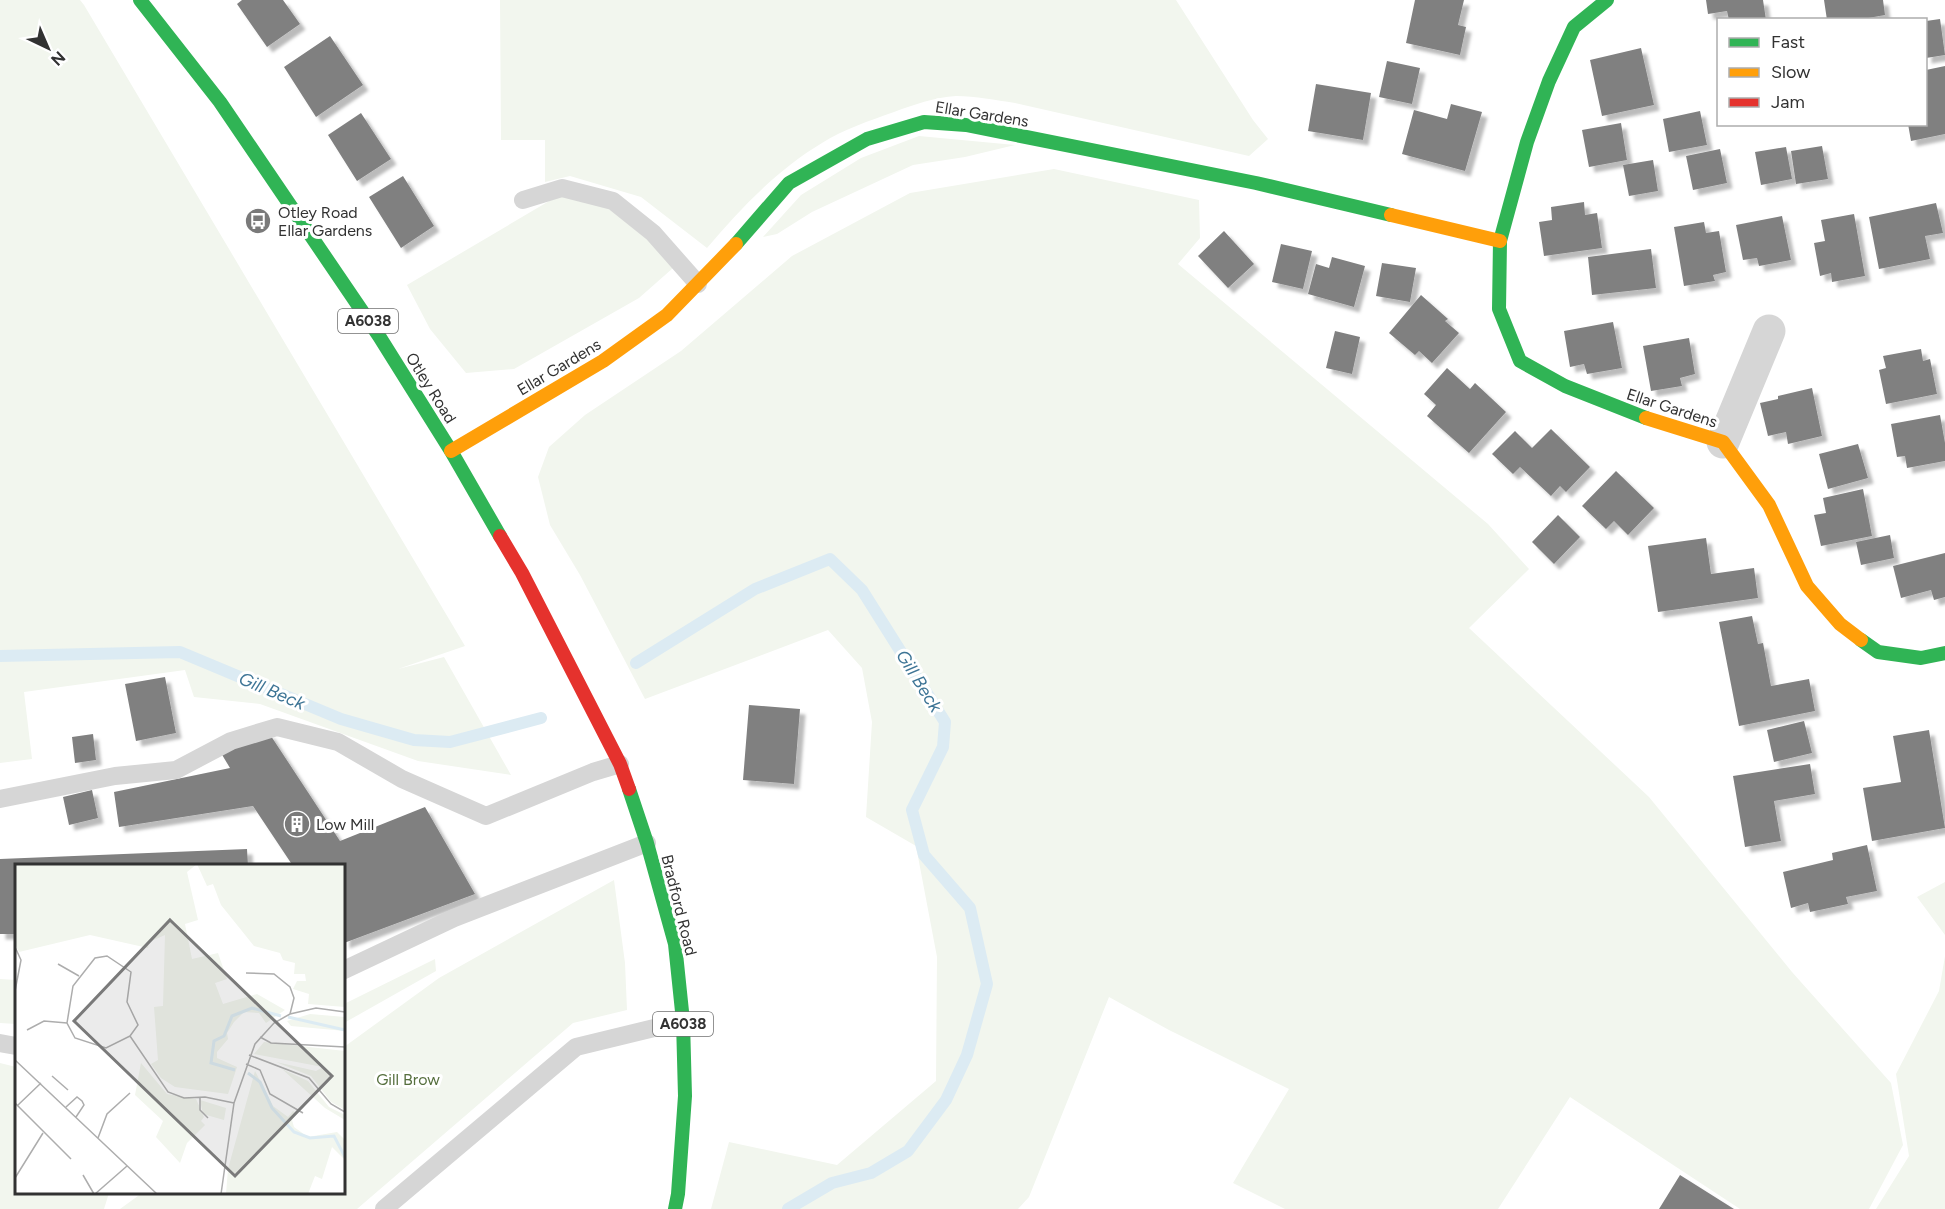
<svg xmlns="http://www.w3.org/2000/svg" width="1945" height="1209" viewBox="0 0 1945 1209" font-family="Figtree,sans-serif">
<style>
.green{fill:#f2f6ee}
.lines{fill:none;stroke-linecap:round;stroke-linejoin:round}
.stream{stroke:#dcebf3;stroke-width:12}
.building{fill:#808080;filter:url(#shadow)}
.lane{stroke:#d6d6d6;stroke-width:18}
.street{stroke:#d6d6d6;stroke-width:33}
.fast{stroke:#30b455;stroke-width:14}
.slow{stroke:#ff9f0a;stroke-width:14}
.jam{stroke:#e5322d;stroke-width:14}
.labels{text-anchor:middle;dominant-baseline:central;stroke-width:6;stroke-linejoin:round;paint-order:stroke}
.shield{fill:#fff;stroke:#707070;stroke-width:1.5}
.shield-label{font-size:15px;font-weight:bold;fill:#323232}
.street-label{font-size:16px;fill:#323232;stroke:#fff}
.poi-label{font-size:16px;fill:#323232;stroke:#fff;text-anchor:start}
.park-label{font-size:16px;fill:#566f3e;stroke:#fff}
.water-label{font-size:18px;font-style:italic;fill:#3e7596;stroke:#fff}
.inset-river{fill:none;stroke:#dcebf3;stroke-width:3}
.inset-road{fill:none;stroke:#adadad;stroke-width:1.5}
.view{fill:#7a7a7a;fill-opacity:0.15;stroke:#7a7a7a;stroke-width:3}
.inset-edge{fill:none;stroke:#323232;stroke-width:3}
</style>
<defs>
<filter id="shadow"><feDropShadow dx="5.5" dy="5.5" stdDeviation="1.5" flood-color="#0004"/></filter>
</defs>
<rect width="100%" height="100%" fill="#fff"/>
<path class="green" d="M0 0H80L84 5 465 646 398 669 444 657 511 775 418 761 260 704 194 697 185 670 24 692 32 759 0 763Z
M500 0H1176L1253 120 1268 139 1249 156 1015 103C995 100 976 96 956 96 935 97 913 105 894 112 869 121 844 129 822 143 778 169 740 209 707 248L641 197 570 176 545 182V140H501Z
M919 136 1015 145 965 157 913 165 812 212 777 234 763 237 801 195 861 158Z
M1054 169 1199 200 1200 238 1178 264 1488 524 1529 569 1469 628 1649 797 1792 972 1891 1083 1903 1145 1869 1209H1740L1570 1097 1498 1209H1285L1233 1183 1289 1089 1169 1030 1109 997 1029 1197 1018 1209H711L729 1142 837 1165 936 1081 937 957 916 846 866 817 872 722 862 668 828 630 645 699 580 575 550 525 538 477 549 447 585 415 681 351 792 256 910 193Z
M577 194 620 212 652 241 673 268 639 298 514 369 466 373 430 329 407 285 556 197Z
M614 880 625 963 627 1010 573 1023 357 1209H120L142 1193 344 1192V1047L439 978Z
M1945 882V935L1917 897Z
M1945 956V1209H1876L1909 1156 1896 1074 1939 991Z
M435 959 436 971 344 1023V1004Z
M0 979 16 980V1024L0 1023Z
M0 1063 16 1067V1192L109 1193 104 1209H0Z"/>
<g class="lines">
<path class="stream" d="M0 656 180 652 341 719 414 740 450 742 541 718
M636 663 755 589 830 559 862 590 945 722 943 747 912 810 924 855 970 908 987 984 967 1055 946 1100 908 1151 871 1173 832 1183 788 1209"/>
</g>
<path class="building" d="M242 0H283L300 24 267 47 237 4Z
M1415 0H1464L1458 25 1466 27 1460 55 1406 43Z
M1706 0H1763L1766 20H1729L1727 11 1708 14Z
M1824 0H1883L1885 15 1857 20H1827Z
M1940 19 1945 55 1926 58V21Z
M330 36 363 85 316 117 284 67Z
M1641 48 1654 105 1602 116 1590 60Z
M1387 61 1420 68 1412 104 1379 97Z
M1945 66V134L1911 141 1908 124H1926V70Z
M1316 84 1371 93 1363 140 1308 131Z
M1451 104 1482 112 1465 171 1402 154 1414 110 1447 119Z
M1700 111 1707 145 1669 152 1663 119Z
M361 113 391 159 357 181 328 135Z
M1621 123 1627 160 1589 167 1582 130Z
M1822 146 1828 179 1796 184 1791 151Z
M1786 147 1792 179 1761 185 1755 152Z
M1720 149 1727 183 1693 190 1686 156Z
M1653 160 1658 191 1629 196 1623 165Z
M403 176 434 226 401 248 369 197Z
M1584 202 1585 215 1597 213 1602 248 1544 256 1539 222 1552 220 1551 207Z
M1936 203 1943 233 1925 236 1930 259 1879 269 1869 217Z
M1854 214 1865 276 1832 282 1831 273 1820 276 1814 243 1825 241 1821 220Z
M1782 216 1791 260 1759 266 1757 258 1743 260 1736 225Z
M1704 222 1706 233 1719 231 1726 272 1713 275 1715 281 1684 286 1674 227Z
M1224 231 1254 264 1228 288 1198 256Z
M1281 244 1312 251 1303 289 1272 282Z
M1651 249 1656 288 1592 295 1588 257Z
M1332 257 1365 266 1354 307 1308 294 1316 264 1329 268Z
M1382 263 1416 268 1410 302 1376 296Z
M1421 295 1448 319 1445 321 1459 333 1432 363 1419 351 1415 355 1389 333Z
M1613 322 1622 368 1587 374 1584 364 1570 367 1564 331Z
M1335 331 1360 337 1352 374 1326 368Z
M1689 338 1695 374 1680 378 1682 386 1651 391 1643 346Z
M1921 349 1923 361 1930 359 1937 394 1886 404 1879 370 1886 368 1883 356Z
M1447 368 1470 389 1475 383 1506 412 1469 453 1427 416 1436 405 1424 394Z
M1812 388 1822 436 1788 444 1786 432 1768 436 1760 403 1778 399V396Z
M1940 415 1945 443V461L1907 468 1905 456 1897 457 1891 424Z
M1551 429 1590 467 1566 492 1560 486 1551 496 1520 467 1513 474 1492 454 1515 431 1532 448Z
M1858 444 1868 478 1828 489 1819 454Z
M1616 471 1654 508 1628 535 1614 521 1606 529 1582 506Z
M1863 489 1872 536 1821 546 1814 515 1826 513 1823 498Z
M1558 515 1580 537 1554 564 1532 542Z
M1890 535 1894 558 1861 565 1856 542Z
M1706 538 1711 574 1754 568 1758 598 1658 612 1648 546Z
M1945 553V597L1934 600 1931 590 1901 598 1893 566Z
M1752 616 1758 644 1763 643 1771 686 1809 679 1815 711 1739 726 1719 622Z
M165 677 176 733 136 741 125 684Z
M749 705 800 709 794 784 743 780Z
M1804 721 1812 753 1774 762 1767 730Z
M1929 730 1945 828 1872 841 1863 788 1901 782 1893 736Z
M269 733 340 841 425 807 475 894 344 943V866H293L253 806 119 827 114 792 230 768 221 753Z
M93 734 96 760 75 763 72 737Z
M1810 764 1815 794 1774 801 1781 841 1745 847 1733 776Z
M92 790 98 818 69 825 63 797Z
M1867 845 1877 891 1846 897 1848 904 1810 912 1808 903 1791 908 1783 872 1833 860 1832 853Z
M247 849 248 866H16V934H0V859Z
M1680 1175 1734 1209H1659Z"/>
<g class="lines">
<path class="lane" d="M523 200 562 188 613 201 653 233 698 284
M0 799 115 776 176 770 231 741 277 727 338 742 402 779 486 816 593 772 620 764
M344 970 454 918 647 843
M0 1043 16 1046
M384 1209 576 1047 683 1021"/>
<path class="street" d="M1723 442 1769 331"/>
<path class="fast" d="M140 0 220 102 379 336 451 451 500 536
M1607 0 1574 27 1549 81 1527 142 1500 241 1499 309 1520 361 1565 386 1646 418
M736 244 789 183 867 139 924 122 966 125 1256 183 1391 215
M1861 640 1878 652 1921 658 1945 653
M629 789 647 843 675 944 683 1021 685 1096 678 1194 675 1209"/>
<path class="slow" d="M1391 215 1500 241
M1646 418 1723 442 1769 505 1807 586 1840 624 1861 640
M451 451 603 361 667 315 736 244"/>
<path class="jam" d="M500 536 522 573 620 764 629 789"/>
</g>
<defs>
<g id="bus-disc" transform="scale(1.35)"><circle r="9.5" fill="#7a7a7a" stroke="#fff"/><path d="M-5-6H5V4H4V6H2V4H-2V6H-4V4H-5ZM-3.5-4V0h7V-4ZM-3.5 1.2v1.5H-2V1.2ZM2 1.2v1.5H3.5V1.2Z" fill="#fff"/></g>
<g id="building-disc" transform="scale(1.35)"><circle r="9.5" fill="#7a7a7a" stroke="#fff"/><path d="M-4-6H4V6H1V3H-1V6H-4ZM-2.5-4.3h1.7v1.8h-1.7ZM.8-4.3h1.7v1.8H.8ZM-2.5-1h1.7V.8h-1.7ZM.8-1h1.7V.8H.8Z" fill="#fff"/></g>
</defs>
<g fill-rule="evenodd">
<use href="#bus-disc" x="258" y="221"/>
<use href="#building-disc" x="297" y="824"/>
</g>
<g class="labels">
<g class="shield">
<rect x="338" y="309" width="60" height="24" rx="4.5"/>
<rect x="653" y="1012" width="60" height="24" rx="4.5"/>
</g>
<g class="shield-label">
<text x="368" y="321">A6038</text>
<text x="683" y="1024">A6038</text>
</g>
<g class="street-label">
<text transform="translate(982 114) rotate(9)">Ellar Gardens</text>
<text transform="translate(559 367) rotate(-31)">Ellar Gardens</text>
<text transform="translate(431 388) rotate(58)">Otley Road</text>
<text transform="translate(1672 408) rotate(18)">Ellar Gardens</text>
<text transform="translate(679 905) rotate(76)">Bradford Road</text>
</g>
<g class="poi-label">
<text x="278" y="212">Otley Road<tspan x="278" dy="18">Ellar Gardens</tspan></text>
<text x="316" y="824">Low Mill</text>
</g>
<g class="park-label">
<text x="408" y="1079">Gill Brow</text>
</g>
<g class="water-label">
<text transform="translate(919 681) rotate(58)">Gill Beck</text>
<text transform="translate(272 691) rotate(23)">Gill Beck</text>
</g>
</g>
<g transform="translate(15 864)">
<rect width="330" height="330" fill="#fff"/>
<path d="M0 0H330V143L293 140 294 130 278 125 282 117H291L290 110H279L280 99 268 96 265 89 239 82 206 41 198 20 192 22 182 0 172 8 183 56 170 60 177 95 203 89 212 115 200 119 208 140 242 130 270 146 251 159 244 149 229 148 219 158 212 169 213 175 202 188V194L222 203 213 230 160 223 146 214 136 200 143 196 139 143 148 142 150 71 134 78 133 84 75 71 4 88 0 80ZM295 150 330 153V167L276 162 272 157ZM249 178 330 187V246L316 238 296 212 261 198 301 207 308 203 239 190ZM126 199 152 230 181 235 189 253 186 257 190 261 172 279 165 299 141 273 148 257 120 231ZM267 205 293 217 314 243 330 251V256L310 244ZM240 207 258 242 273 253 278 247 281 249 277 256 279 263 293 273 322 268 330 276V296L317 283 307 315 300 312 293 330H211L213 305ZM185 236 211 244 209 256 188 250Z" fill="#f2f6ee"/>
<path class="inset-river" d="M273 153 330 166M220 206 196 199 199 177 209 172 217 152 237 144 266 152M233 209 245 218 257 244 279 268 295 274 319 272 330 293"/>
<path class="inset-road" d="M0 83 6 96 0 127M43 100 64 112M231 109 259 110 275 123 279 134 275 150M12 166 29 157 52 159M115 172 123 161 112 138 116 108 92 92 80 94 58 122 52 159 60 174 91 184 115 172 153 228 169 234 190 233 219 239M245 173 256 179 330 183M234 191 294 214 316 240 330 248M0 196 142 330M231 200 245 206 255 230 288 249M37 212 53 226M185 233V246L193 254M0 239 56 295M3 241 26 219M51 243 62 233 67 237 69 241 61 253M83 274 92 250 115 229M68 311 79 330M0 314 28 269M80 330 112 302M206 330 219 239 240 180 259 159 275 150 301 144 330 148"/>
<path class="view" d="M155 56 317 212 220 312 59 157Z"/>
<rect width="330" height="330" class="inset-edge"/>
</g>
<rect x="1717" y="18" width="210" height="108" fill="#ffffff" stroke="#adadad" stroke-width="1.5"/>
<rect x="1729" y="38" width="30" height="9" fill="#30b455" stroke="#adadad" stroke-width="1.5"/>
<text x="1771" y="48" font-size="18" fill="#323232">Fast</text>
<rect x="1729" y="68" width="30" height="9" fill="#ff9f0a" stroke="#adadad" stroke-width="1.5"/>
<text x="1771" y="78" font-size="18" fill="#323232">Slow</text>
<rect x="1729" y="98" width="30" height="9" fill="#e5322d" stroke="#adadad" stroke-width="1.5"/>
<text x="1771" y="108" font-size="18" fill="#323232">Jam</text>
<g transform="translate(48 48) rotate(136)" stroke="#ffffff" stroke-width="4.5" paint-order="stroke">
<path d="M0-4.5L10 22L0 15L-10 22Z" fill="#323232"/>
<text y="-9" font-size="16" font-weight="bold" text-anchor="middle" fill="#323232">N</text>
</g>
</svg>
